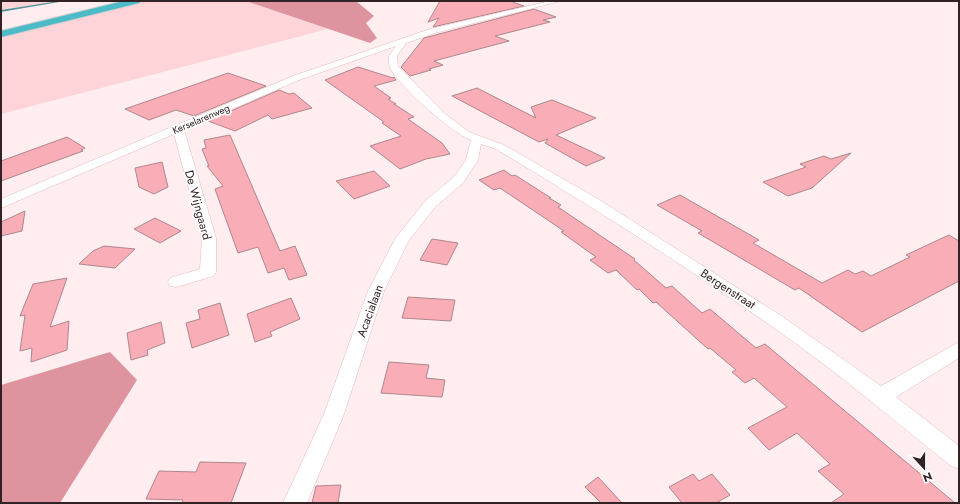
<svg xmlns="http://www.w3.org/2000/svg" width="960" height="504" viewBox="0 0 960 504" font-family="Jost,sans-serif">
<style>
.green{fill:#fed4d9}
.forest{fill:#de949e}
.lines{fill:none;stroke-linecap:round;stroke-linejoin:round}
.stream{fill:#57949c;fill-rule:evenodd}
.building{fill:#f9adb7;stroke:#ae878c}
.minor-casing{stroke:#e5bbc0;stroke-width:1}
.motorway-casing{stroke:#d2cecf;stroke-width:2}
.minor{fill:#fff;fill-rule:evenodd}
.motorway{fill:#4cbbc8;fill-rule:evenodd}
.labels{text-anchor:middle;dominant-baseline:central;stroke-width:3.5;stroke-linejoin:round;paint-order:stroke}
.far-street-label{font-size:10px;fill:#322224;stroke:#fff}
.street-label{font-size:12px;fill:#322224;stroke:#fff}
</style>
<rect width="100%" height="100%" fill="#ffedef"/>
<path class="green" d="M1 1H60L1 10Z
M144 1H246L328 29 1 114V36Z"/>
<path class="forest" d="M246 1H356L374 16 366 23 377 38 370 43Z
M110 352 137 380 60 503H1V385Z"/>
<g class="lines">
<path class="stream" d="M59 1H65L1 12V10Z"/>
</g>
<path class="building" d="M440 1H510L524 6 433 27 439 18 428 22Z
M534 9 556 17 543 20 550 22 495 36 509 41 434 61 443 65 429 69 431 70 410 76 401 67 424 38Z
M358 67 393 78 394 77 396 80 374 86 391 98 388 99 396 104H394L414 117 408 119 442 143 450 154 426 159 400 169 370 146 401 136 382 123 384 122 325 80Z
M228 73 266 86 194 116 176 110 149 120 125 109Z
M477 88 536 118 531 107 552 100 596 118 556 135 605 158 586 166 545 143 548 139 539 142 452 96Z
M279 90 289 94 294 93 312 108 272 119 268 115 235 131 208 121Z
M230 135 280 251 295 246 307 275 289 280 284 268 268 273 258 247 238 253 215 189 223 186 207 166H209L202 149 206 148 204 140Z
M67 137 85 148 81 150 83 151 1 181V161Z
M851 153 812 188 788 196 763 182 806 167 800 164 824 156 831 159Z
M162 162 168 187 154 194 139 187 135 168Z
M504 170 512 176 515 175 551 198H549L561 205 558 207 635 259 634 260 666 288 672 286 702 313 710 309 756 348 765 344 955 503H831L844 494 818 471 830 464 797 433 769 450 748 428 787 407 754 378 745 383 732 372 736 370 710 348 708 349 656 302 653 303 639 289 637 290 616 270 608 273 590 260 596 257 561 232 564 231 500 188 494 190 479 180Z
M374 171 390 186 354 199 336 181Z
M680 195 759 240 753 243 822 283 848 270 855 274 863 271 871 276 910 257 906 255 949 235 959 241V281L862 332 799 288 795 290 698 233 702 231 657 205Z
M25 211 22 231 1 236V222Z
M155 218 181 231 160 243 134 229Z
M432 239 458 243 447 265 420 260Z
M104 246 135 249 115 268 79 264 93 251Z
M67 278 50 327 69 321 67 350 31 362 32 348 20 351 25 315 20 316 33 284Z
M408 297 455 300 451 321 402 318Z
M291 298 300 319 270 332 272 336 255 342 247 314Z
M220 303 229 335 192 348 186 323 200 319 198 310Z
M161 322 165 343 147 350 148 355 131 360 127 333Z
M389 362 429 365 426 378 445 380 442 397 381 393Z
M200 462 246 463 231 503H182L183 500 146 499 159 471 196 472Z
M693 474 699 481 712 474 730 495 716 503H682L669 487Z
M598 477 622 503H601L585 487Z
M341 485 338 503H312L316 486Z"/>
<g class="lines">
<g class="minor-casing">
<path id="minor" d="M550 1H561L435 33 406 43 397 56 398 66 444 113 469 132 504 145 598 199 783 317 881 386 959 342V358L896 397 959 446V469L951 466C892 418 833 369 770 325 681 263 589 205 496 149L481 144 478 160 463 183 436 206 409 240 384 291 344 414 307 503H283L324 414 368 291 395 239 426 200 454 177 466 160 471 140C451 132 401 88 390 68 389 65 389 60 389 56L396 46 299 80 184 130 216 238V272L214 276 176 287 170 286 168 282 170 278 200 269 202 238 174 134 1 208V199L293 76 430 29Z"/>
</g>
<g class="motorway-casing">
<path id="motorway" d="M124 1H141L139 3 1 37V31Z"/>
</g>
<use href="#minor" class="minor"/>
<use href="#motorway" class="motorway"/>
</g>
<g class="labels">
<g class="far-street-label">
<text transform="translate(201 119) rotate(-23)">Kerselarenweg</text>
</g>
<g class="street-label">
<text transform="translate(198 205) rotate(75)">De Wijngaard</text>
<text transform="translate(728 289) rotate(33)">Bergenstraat</text>
<text transform="translate(370 311) rotate(-70)">Acacialaan</text>
</g>
</g>
<rect width="960" height="504" fill="none" stroke="#322224" stroke-width="4"/>
<g transform="translate(924 468) rotate(159)" stroke="#ffffff" stroke-width="3" paint-order="stroke">
<path d="M0-3L7 15L0 10L-7 15Z" fill="#322224"/>
<text y="-6" font-size="11" font-weight="bold" text-anchor="middle" fill="#322224">N</text>
</g>
</svg>
